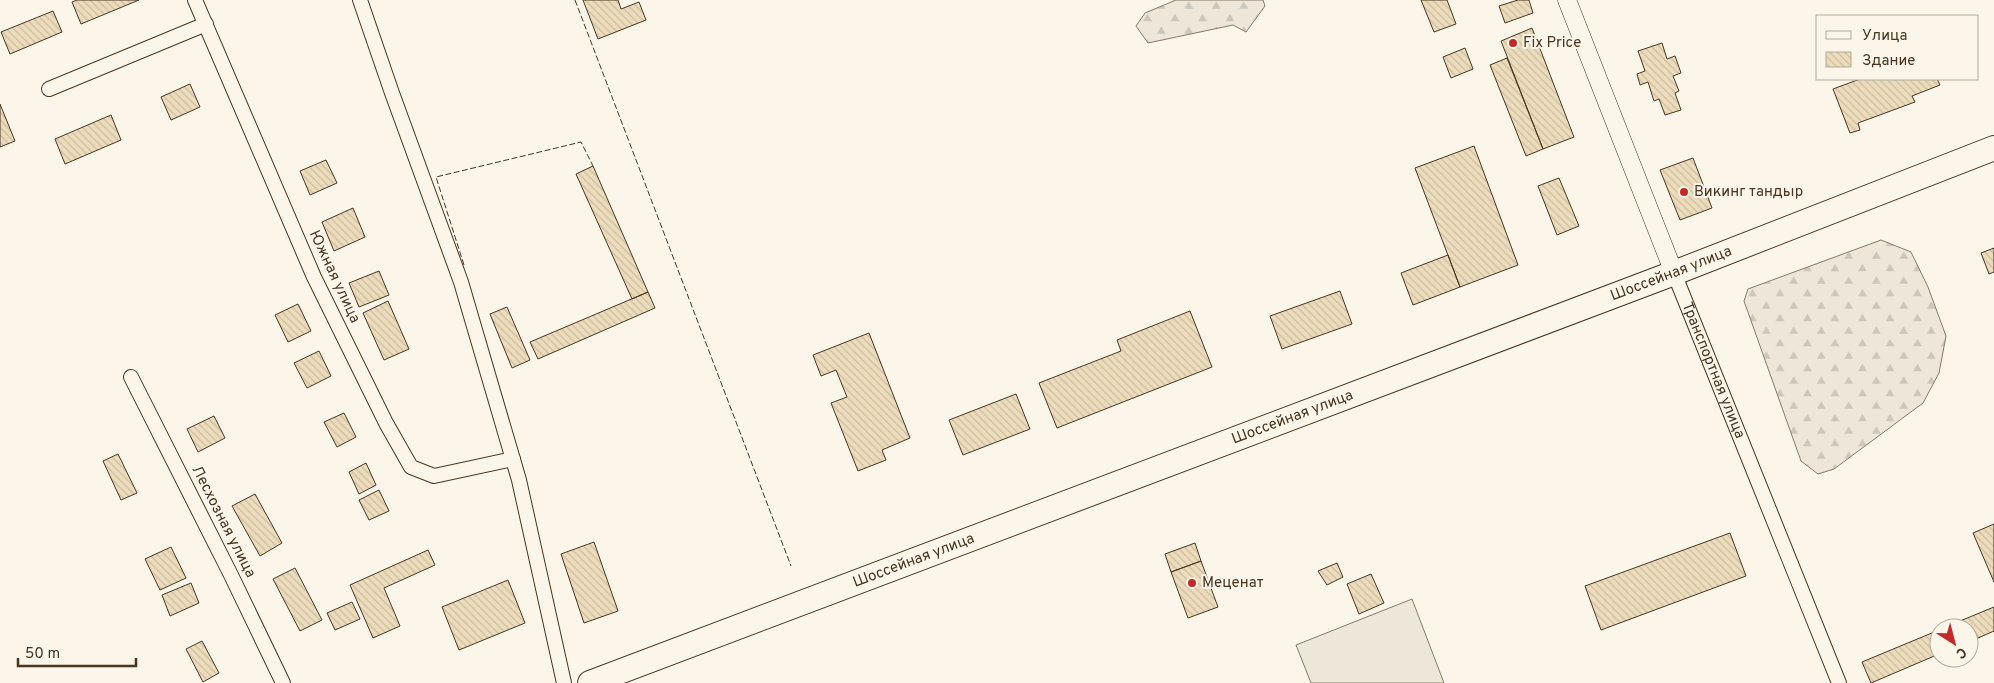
<svg xmlns="http://www.w3.org/2000/svg" width="1994" height="683" viewBox="0 0 1994 683" font-family="Overpass,sans-serif">
<style>
.forest{fill:url(#forest-firs);stroke:#887966}
.parking{fill:#ede7d9;stroke:#887966}
.building{fill:url(#building-back-hatch);stroke:#4a3520}
.lines{fill:none;stroke-linecap:round;stroke-linejoin:round}
.minor-casing{stroke:#4a3520;stroke-width:16}
.tertiary-casing{stroke:#4a3520;stroke-width:19}
.trunk-casing{stroke:#4a3520;stroke-width:26}
.minor{stroke:#fbf6e9;stroke-width:14}
.tertiary{stroke:#fbf6e9;stroke-width:18}
.trunk{stroke:#fbf6e9;stroke-width:24}
.fence{stroke:#4a3520;stroke-width:1;stroke-dasharray:6 2.5;stroke-linecap:butt}
.poi-dot{fill:#c62828;stroke:#fbf6e9;stroke-width:2}
.labels{text-anchor:middle;dominant-baseline:central;stroke-width:4;stroke-linejoin:round;paint-order:stroke}
.poi-label{font-size:15px;fill:#4a3520;stroke:#fbf6e9;text-anchor:start}
.street-label{font-size:15px;fill:#4a3520;stroke:#fbf6e9}
</style>
<defs>
<pattern id="forest-firs" width="22" height="20" patternUnits="userSpaceOnUse" patternTransform="scale(1.25)"><rect width="22" height="20" fill="#ede6d9"/><path d="M5 1l3.5 6h-7zM16 11l3.5 6h-7z" fill="#cdc6ba"/></pattern>
<pattern id="building-back-hatch" width="6" height="6" patternUnits="userSpaceOnUse" patternTransform="scale(1.25)"><rect width="6" height="6" fill="#ecdcbc"/><path d="M-1 5l2 2M0 0l6 6M5-1l2 2" fill="none" stroke="#ccbda1"/></pattern>
</defs>
<rect width="100%" height="100%" fill="#fbf6e9"/>
<path class="forest" d="M1176 0H1263L1265 6 1246 32 1233 25 1148 43 1136 26 1145 13Z
M1881 240 1911 252 1928 287 1946 336 1939 373 1923 403 1834 469 1818 474 1801 461 1744 301 1748 289Z"/>
<path class="parking" d="M1412 599 1444 683H1311L1296 645Z"/>
<path class="building" d="M77 0H139L81 24 72 2Z
M583 0H618L621 9 639 2 646 20 598 39Z
M1421 0H1447L1456 24 1434 32Z
M1518 0H1529L1533 13 1505 23 1499 6Z
M53 11 62 32 10 54 1 32Z
M1532 28 1574 137 1543 149 1501 41Z
M1662 43 1667 59 1675 56 1681 73 1673 76 1679 91 1675 93 1681 110 1665 115 1659 99 1654 101 1648 82 1640 85 1637 74 1645 71 1638 51Z
M1465 48 1473 69 1451 78 1443 57Z
M1507 58 1543 149 1526 156 1490 65Z
M1860 79H1937L1940 85 1912 96 1915 102 1858 123 1860 130 1850 133 1833 89Z
M190 84 200 107 171 120 161 97Z
M0 104 15 141 0 147Z
M111 115 121 140 65 164 55 139Z
M1474 146 1518 265 1460 287 1415 168Z
M1693 158 1712 208 1680 220 1660 170Z
M326 160 337 183 310 195 300 171Z
M593 166 648 292 632 299 576 174Z
M1559 178 1579 226 1557 235 1538 186Z
M353 208 365 237 334 251 322 222Z
M1994 248V272L1989 274 1981 253Z
M1448 255 1460 287 1413 305 1401 273Z
M379 271 389 295 359 307 349 283Z
M1340 291 1352 324 1282 349 1270 316Z
M648 292 655 308 538 359 530 342Z
M388 301 409 349 384 360 363 313Z
M298 304 311 331 288 342 275 315Z
M507 307 530 360 512 368 490 314Z
M1190 311 1212 367 1057 428 1039 383 1121 351 1117 340Z
M869 333 910 438 882 450 886 460 858 471 831 403 847 397 836 370 821 376 813 355Z
M319 351 331 376 307 388 294 363Z
M1016 394 1030 429 963 455 949 420Z
M344 413 356 437 337 447 324 422Z
M214 416 225 438 198 452 187 429Z
M118 454 137 493 121 500 103 461Z
M366 463 376 485 359 494 349 472Z
M379 490 389 511 369 520 359 500Z
M255 494 282 543 260 556 232 506Z
M1994 524V582L1973 533Z
M1730 533 1746 576 1601 630 1585 586Z
M594 542 618 611 584 623 561 554Z
M1195 543 1201 561 1171 572 1165 554Z
M171 547 186 578 160 590 145 559Z
M428 550 435 565 384 588 400 626 373 638 350 585Z
M1201 561 1218 607 1188 618 1171 572Z
M1337 563 1343 577 1327 585 1318 571Z
M295 568 322 620 300 631 273 579Z
M1371 574 1384 603 1359 614 1347 584Z
M508 580 525 623 459 650 442 607Z
M191 583 199 603 170 616 162 595Z
M352 602 360 619 335 630 327 613Z
M1994 607V631L1969 642V628H1943Z
M1939 630V654L1871 683 1862 662Z
M202 641 219 673 203 682 186 649Z"/>
<g class="lines">
<g class="minor-casing">
<g id="minor">
<path d="M195 0 314 277 386 423 411 467 434 476 513 459"/>
<path d="M360 0 392 93 461 282 519 480 564 683"/>
<path d="M49 89 206 24"/>
<path id="s1" d="M1674 273 1839 683"/>
<path d="M131 377 231 575 283 683"/>
</g>
</g>
<g class="tertiary-casing">
<path id="tertiary" d="M1567 0 1674 273"/>
</g>
<g class="trunk-casing">
<g id="trunk">
<path id="s2" d="M590 683 1674 273 1994 148"/>
</g>
</g>
<use href="#minor" class="minor"/>
<use href="#tertiary" class="tertiary"/>
<use href="#trunk" class="trunk"/>
<path class="fence" d="M575 0 791 566
M464 265 436 177 581 142 593 166"/>
</g>
<g class="poi-dot">
<circle cx="1513" cy="43" r="5"/>
<circle cx="1684" cy="192" r="5"/>
<circle cx="1192" cy="583" r="5"/>
</g>
<g class="labels">
<g class="poi-label">
<text x="1523" y="43">Fix Price</text>
<text x="1694" y="192">Викинг тандыр</text>
<text x="1202" y="583">Меценат</text>
</g>
<g class="street-label">
<text stroke="none"><textPath href="#s2" startOffset="1156">Шоссейная улица</textPath></text>
<text transform="translate(334 277) rotate(65)">Южная улица</text>
<text stroke="none"><textPath href="#s1" startOffset="105">Транспортная улица</textPath></text>
<text stroke="none"><textPath href="#s2" startOffset="751">Шоссейная улица</textPath></text>
<text transform="translate(223 522) rotate(63)">Лесхозная улица</text>
<text stroke="none"><textPath href="#s2" startOffset="346">Шоссейная улица</textPath></text>
</g>
</g>
<rect x="1816" y="15" width="162" height="65" fill="#fbf6e9" stroke="#b4a999"/>
<rect x="1826" y="31" width="25" height="8" fill="#fbf6e9" stroke="#b4a999"/>
<text x="1862" y="40" font-size="15" fill="#4a3520">Улица</text>
<rect x="1826" y="52" width="25" height="15" fill="url(#building-back-hatch)" stroke="#b4a999"/>
<text x="1862" y="65" font-size="15" fill="#4a3520">Здание</text>
<g transform="translate(1954 643) rotate(144)"><circle r="24" fill="#fbf6e9" stroke="#b4a999"/>
<path d="M0-4L9 19L0 12L-9 19Z" fill="#c62828"/>
<text y="-8" font-size="14" font-weight="bold" text-anchor="middle" fill="#4a3520">С</text>
</g>
<path d="M18 658v8h118v-8" fill="none" stroke="#4a3520" stroke-width="2.5"/>
<text x="25" y="658" font-size="15" fill="#4a3520" stroke="#fbf6e9" stroke-width="4" paint-order="stroke">50 m</text>
</svg>
